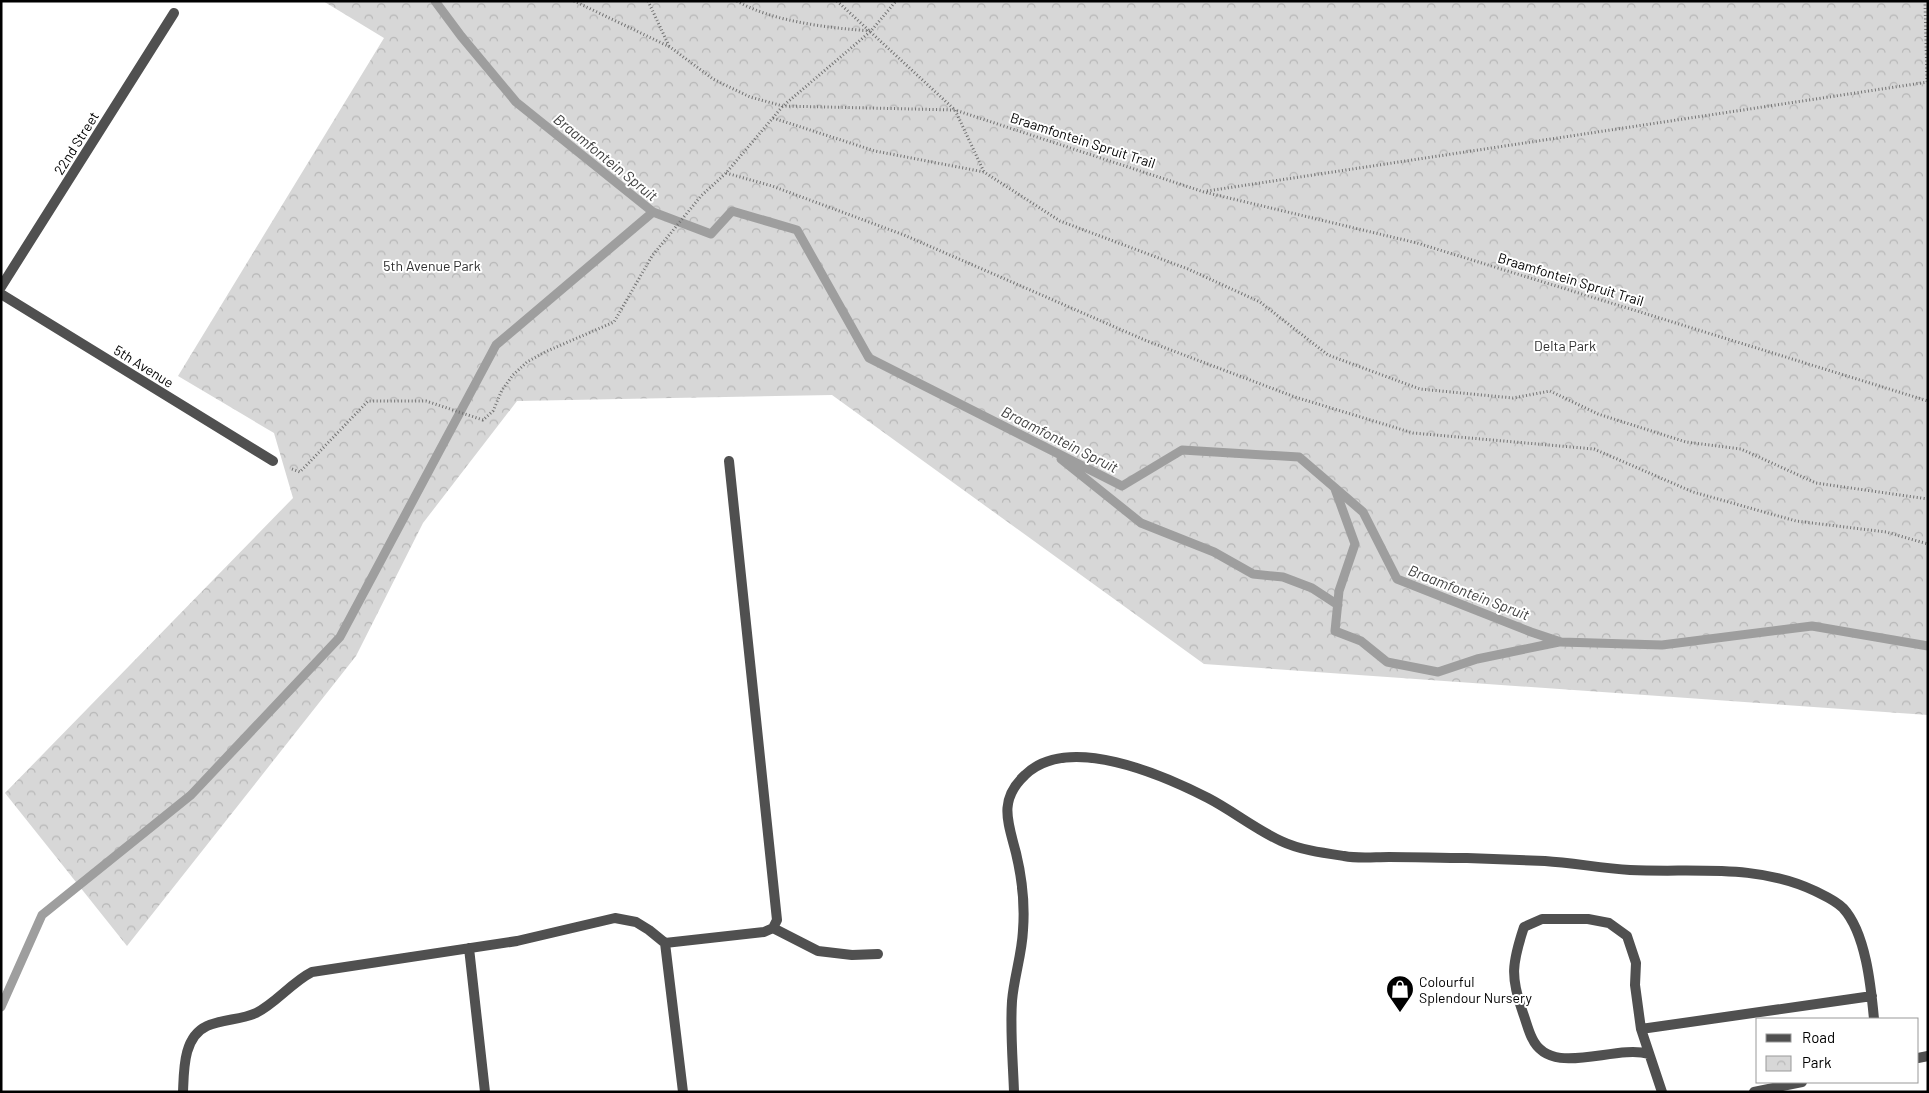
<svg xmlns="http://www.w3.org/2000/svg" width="1929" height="1093" viewBox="0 0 1929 1093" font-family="Barlow,sans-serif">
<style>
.park{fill:url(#park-crowns)}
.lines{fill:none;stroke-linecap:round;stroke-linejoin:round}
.stream{stroke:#9e9e9e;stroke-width:9}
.path{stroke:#727272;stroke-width:3;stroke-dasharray:1 2.5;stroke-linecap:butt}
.lane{stroke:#505050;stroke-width:10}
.street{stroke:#505050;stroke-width:10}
.labels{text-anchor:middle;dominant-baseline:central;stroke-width:4;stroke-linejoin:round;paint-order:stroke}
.street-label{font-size:14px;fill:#000;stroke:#fff}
.park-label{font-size:14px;fill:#2e2e2e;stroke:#fff}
.poi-label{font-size:14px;fill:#000;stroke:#fff;text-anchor:start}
.water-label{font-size:15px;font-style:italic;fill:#3f3f3f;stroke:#fff}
</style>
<defs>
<pattern id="park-crowns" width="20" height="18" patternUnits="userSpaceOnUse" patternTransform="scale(1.25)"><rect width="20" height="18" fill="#d7d7d7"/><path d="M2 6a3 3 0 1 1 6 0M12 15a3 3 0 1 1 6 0" fill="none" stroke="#b7b7b7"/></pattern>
</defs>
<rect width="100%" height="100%" fill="#fff"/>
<path class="park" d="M323 1H1928V715L1204 664 832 395 517 401 423 523 356 656 127 946 5 793 293 498 274 433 178 376 384 38Z"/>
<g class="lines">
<path class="stream" d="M435 1 461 36 516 102 653 212 711 234 732 211 797 230 869 358 1122 486 1182 450 1299 457 1363 512 1397 579 1531 632 1561 642 1662 645 1812 626 1928 646
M1061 459 1141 523 1214 552 1253 574 1283 577 1312 588 1338 605
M1335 489 1355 544 1339 591 1335 631 1361 641 1387 662 1438 672 1477 659 1559 642
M1 1007 42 915 191 795 340 637 496 345 653 212"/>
<path class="path" d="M574 1 670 47 713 79 750 97 783 106 955 110 1204 192 1417 243 1928 401
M648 1 669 46
M737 1C773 22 830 28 871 31
M837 1 955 110 984 172
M1925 1 1927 82
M773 118 875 151 984 172 1060 221 1188 269 1260 302 1328 355 1420 389 1513 398 1550 391 1598 414 1686 442 1741 449 1816 483 1928 499
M726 173 772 186 904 235 1147 341 1295 397 1413 433 1594 449 1693 492 1796 521 1886 532 1928 544
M1207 191 1928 82
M292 469 300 472 368 401H426L483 420 493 411 502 390 513 375 527 362 545 352 614 322 652 256 701 196 726 173 783 106 871 31 896 1"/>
<path class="lane" d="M1641 1029 1872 996
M1649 1054C1613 1044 1551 1079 1532 1038 1528 1030 1526 1021 1523 1013 1510 977 1512 963 1524 927L1542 919H1588L1609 923 1627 936 1636 963 1635 985 1641 1029 1662 1092
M1014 1092C1013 1062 1010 1031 1012 1001 1014 977 1022 954 1023 930 1025 904 1022 878 1016 853 1008 822 998 800 1025 775 1068 733 1163 775 1208 798 1233 811 1255 829 1281 841 1300 850 1323 853 1344 856 1359 859 1374 857 1389 857 1415 857 1441 858 1467 858 1493 859 1519 860 1545 861 1573 863 1601 868 1630 870 1693 873 1756 863 1815 891 1825 896 1835 900 1843 908 1866 933 1871 987 1874 1019"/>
<path class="street" d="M1 287 174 13
M1 294 273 461
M773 928 818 951 852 955 878 954
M665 943 764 932 773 928 777 920 729 461
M469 948 485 1092
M1918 1058 1928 1056
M183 1092C184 1070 183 1037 207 1026 222 1019 241 1020 256 1013 275 1004 292 982 312 972L517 941 615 918 636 922 649 930 665 943 683 1092
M1754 1092 1802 1082"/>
</g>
<defs>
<g id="shop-pin" transform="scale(1.4375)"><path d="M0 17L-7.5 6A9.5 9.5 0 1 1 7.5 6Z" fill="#000" stroke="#fff"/><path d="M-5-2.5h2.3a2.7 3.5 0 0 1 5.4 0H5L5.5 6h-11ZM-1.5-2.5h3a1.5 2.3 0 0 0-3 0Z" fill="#fff"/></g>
</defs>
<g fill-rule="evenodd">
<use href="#shop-pin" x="1400" y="989"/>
</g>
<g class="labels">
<g class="street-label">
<text transform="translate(1083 140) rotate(18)">Braamfontein Spruit Trail</text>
<text transform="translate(76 143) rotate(-58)">22nd Street</text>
<text transform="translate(1571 279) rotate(17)">Braamfontein Spruit Trail</text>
<text transform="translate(144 366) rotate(32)">5th Avenue</text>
</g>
<g class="park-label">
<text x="432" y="265">5th Avenue Park</text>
<text x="1565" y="345">Delta Park</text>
</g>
<g class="poi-label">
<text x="1419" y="981">Colourful<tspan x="1419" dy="16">Splendour Nursery</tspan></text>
</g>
<g class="water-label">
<text transform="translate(606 157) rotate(39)">Braamfontein Spruit</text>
<text transform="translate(1060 439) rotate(27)">Braamfontein Spruit</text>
<text transform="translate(1469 592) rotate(21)">Braamfontein Spruit</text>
</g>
</g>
<rect width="1929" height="1093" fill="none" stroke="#000000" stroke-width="5"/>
<rect x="1756" y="1018" width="162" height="65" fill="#ffffff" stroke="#999999"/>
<rect x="1766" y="1034" width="25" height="8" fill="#505050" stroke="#999999"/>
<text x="1802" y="1043" font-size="15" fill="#000000">Road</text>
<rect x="1766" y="1056" width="25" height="15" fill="url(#park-crowns)" stroke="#999999"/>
<text x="1802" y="1068" font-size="15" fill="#000000">Park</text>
</svg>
